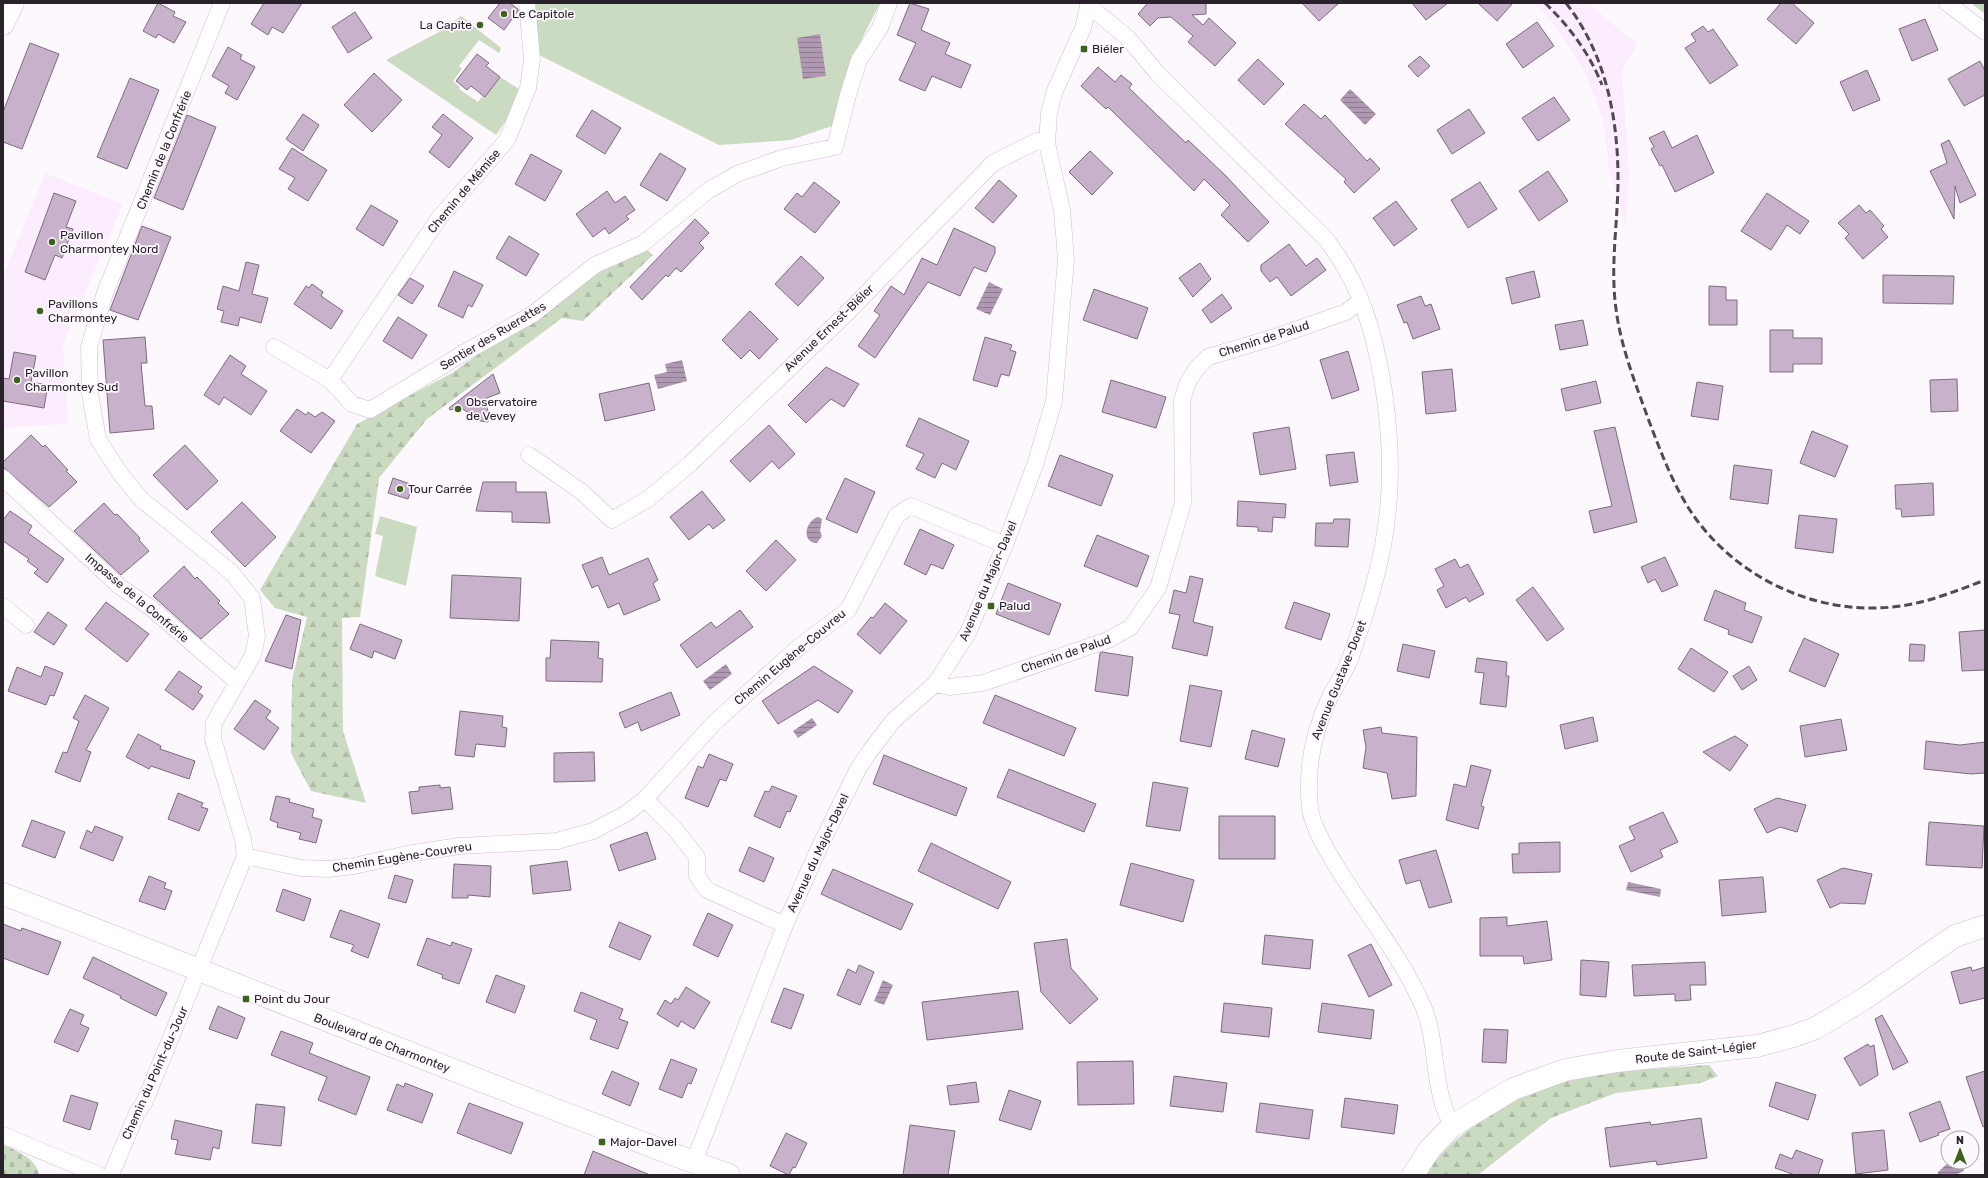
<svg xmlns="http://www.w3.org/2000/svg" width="1988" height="1178" viewBox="0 0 1988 1178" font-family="Rubik,sans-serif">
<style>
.built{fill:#fcedfe}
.green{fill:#cbdbc1}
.forest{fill:url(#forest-firs)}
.cemetery{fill:url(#cemetery-stones)}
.water{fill:url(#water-rules)}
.building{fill:#c8b1ca;stroke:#7d6c7f}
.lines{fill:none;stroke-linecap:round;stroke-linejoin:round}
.street-casing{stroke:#d1bdd3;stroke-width:17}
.secondary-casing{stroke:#d1bdd3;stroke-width:23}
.street{stroke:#fff;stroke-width:16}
.secondary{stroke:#fff;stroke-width:22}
.rail{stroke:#514a51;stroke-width:3;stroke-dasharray:8 4;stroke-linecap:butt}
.poi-dot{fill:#3c621c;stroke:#fdf8fd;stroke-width:1.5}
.labels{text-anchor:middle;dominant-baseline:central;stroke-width:3.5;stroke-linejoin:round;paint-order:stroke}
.poi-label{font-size:12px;fill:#2a222a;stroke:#fdf8fd;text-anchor:start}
.street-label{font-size:12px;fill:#2a222a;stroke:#fdf8fd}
</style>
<defs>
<pattern id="forest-firs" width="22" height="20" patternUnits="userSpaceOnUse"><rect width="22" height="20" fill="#cbdbc1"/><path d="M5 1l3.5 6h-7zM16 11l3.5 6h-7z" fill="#aebca6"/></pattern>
<pattern id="cemetery-stones" width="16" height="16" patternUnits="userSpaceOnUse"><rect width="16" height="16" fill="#cbdbc1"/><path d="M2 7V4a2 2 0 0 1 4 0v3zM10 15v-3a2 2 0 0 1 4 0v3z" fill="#aebca6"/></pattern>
<pattern id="water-rules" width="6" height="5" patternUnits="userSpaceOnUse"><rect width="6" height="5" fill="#af98b1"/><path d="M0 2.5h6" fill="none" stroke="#8f7c90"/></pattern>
</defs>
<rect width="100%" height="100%" fill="#fdf8fd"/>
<path class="built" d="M1533 3H1589L1604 17 1638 44 1622 71 1629 173 1626 226 1609 169 1603 120 1586 75 1562 36 1545 14Z
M45 173 123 204 63 344 68 424 11 427 3 431V277Z"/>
<path class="green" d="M534 3H880L857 49 832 126 791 140 719 145 539 55Z
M1971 3H1985V14Z
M461 16 501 48 499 53 479 40 459 66 462 69 453 81 460 87 459 89 478 102 483 95 485 97 500 77 519 89 509 116 496 135 386 60 439 32Z
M380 516 417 527 406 586 375 576 383 536 375 534Z"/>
<path class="forest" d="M644 247 653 255 583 321 562 318 427 419 379 478 360 617 342 618 343 731 366 803 311 791 291 753 292 680 307 617 275 608 260 590 357 424 452 373 595 271Z
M1709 1065 1718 1076 1701 1083 1616 1093 1551 1118 1478 1175H1426C1438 1154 1457 1138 1477 1123 1550 1071 1623 1071 1709 1065Z"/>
<path class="cemetery" d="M3 1145C16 1150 37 1159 39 1175H3Z"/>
<path class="water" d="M820 34 826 76 803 79 797 38Z
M1350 89 1376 114 1365 125 1340 100Z
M989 282 1003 289 990 315 976 309Z
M682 360 687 381 658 389 654 375 667 372 665 364Z
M818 517 822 519 820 531 822 536 817 543C801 543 805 521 818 517Z
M726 664 732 674 710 690 703 681Z
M812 718 817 725 798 738 793 731Z
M1628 882 1661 889 1660 897 1626 890Z
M883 980 893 985 884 1005 874 1001Z
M1949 1162H1963L1964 1171 1955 1175H1938V1172Z"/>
<path class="building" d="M158 3 175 12 173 16 186 22 174 43 158 34 156 38 143 31Z
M264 3H302L283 33 272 27 268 35 251 24Z
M500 3H510L518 9V11L504 30 488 18Z
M910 3 929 9 921 30 950 43 945 54 971 65 961 88 932 76 925 91 899 80 916 43 897 35Z
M1148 3H1206V14L1192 15 1203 25 1209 18 1236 43 1215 66 1188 42 1193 36 1171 17 1158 18 1150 26 1138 14Z
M1302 3H1339L1319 21Z
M1412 3H1448L1426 20Z
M1478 3H1513L1497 21Z
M1781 3H1792L1814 23 1796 44 1767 19Z
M355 12 372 38 348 53 332 27Z
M1925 19 1938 50 1912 61 1899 29Z
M1537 22 1554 46 1523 68 1506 44Z
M1703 26 1708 32 1713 29 1738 65 1710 84 1685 48 1696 41 1691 34Z
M30 43 59 54 22 149 3 142V112Z
M228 47 242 55 240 59 255 67 237 100 225 93 229 86 212 76Z
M477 54 489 63 486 66 500 77 485 97 471 86 467 90 456 81Z
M1420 56 1430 66 1418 77 1408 66Z
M1258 59 1284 84 1264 105 1238 80Z
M1980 61 1985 71V95L1964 106 1948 79Z
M1098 67 1115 82 1121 75 1132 84 1129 88 1186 143 1188 140 1226 176 1269 222 1248 242 1221 215 1230 205 1204 179 1194 191 1108 107 1106 109 1081 86Z
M1867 70 1880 100 1853 111 1840 82Z
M374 73 402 100 372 132 344 105Z
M130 78 159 90 127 169 97 157Z
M1554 97 1570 120 1538 141 1522 118Z
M1304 104 1321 119 1325 115 1367 161 1370 158 1380 169 1354 193 1344 182 1346 179 1285 124Z
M1469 109 1485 133 1452 154 1437 130Z
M592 110 621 128 605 154 576 136Z
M303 114 319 125 303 151 286 139Z
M443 114 473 138 449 168 429 152 442 135 432 127Z
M187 115 216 127 183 210 154 198Z
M1664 131 1672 148 1697 135 1714 173 1675 192 1662 165 1660 166 1651 149 1654 147 1649 138Z
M1949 140 1976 195 1960 203 1955 186 1954 219 1930 171 1947 163 1941 144Z
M292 148 327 170 308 201 288 189 295 178 279 169Z
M1090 151 1113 173 1092 195 1069 172Z
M660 153 686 169 667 201 640 185Z
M531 154 562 171 545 201 515 184Z
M1548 171 1568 201 1539 221 1519 191Z
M999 180 1017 196 993 223 975 208Z
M814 182 840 202 815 233 784 209 797 193 802 197Z
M1480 182 1497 209 1468 228 1451 200Z
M607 191 615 203 625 196 635 210 626 216 629 219 609 234 605 228 593 237 576 214Z
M54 193 76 201 66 227 73 229 62 258 55 255 45 280 25 272Z
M1767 193 1809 221 1800 234 1787 225 1771 250 1741 231Z
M1396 201 1417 229 1394 246 1373 218Z
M371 205 398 221 383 246 356 229Z
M1859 205 1866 213 1870 210 1884 226 1881 229 1888 237 1863 259 1845 238 1849 234 1838 223Z
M695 219 709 233 699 243 704 248 681 272 676 268 668 277 666 275 642 300 630 287Z
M142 226 171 237 138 320 110 310Z
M954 228 995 247V253L986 272 974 267 960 296 928 282 875 358 858 346 880 315 874 311 891 286 904 295 922 258 937 265Z
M509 236 539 254 526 276 496 258Z
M1289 244 1306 266 1317 258 1326 270 1291 296 1277 277 1270 282 1261 271V265Z
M801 256 824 278 798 306 775 284Z
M246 262 259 265 252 294 268 298 261 323 240 317 238 326 221 322 224 311 217 309 223 286 239 291Z
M1200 263 1211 279 1193 297 1179 278Z
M454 271 483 285 472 307 468 305 463 318 438 306Z
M1534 271 1540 297 1512 304 1506 278Z
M1883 275 1954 276 1953 304 1883 303Z
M410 278 424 286 412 304 398 295Z
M312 284 323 292 321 296 343 311 331 329 294 304 306 286 309 288Z
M1709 286 1726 287V300H1737V325H1709Z
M1094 289 1148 308 1137 339 1083 320Z
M1222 294 1232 308 1211 323 1202 310Z
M1421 296 1425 306 1431 304 1440 329 1413 339 1407 322 1404 323 1397 305Z
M750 311 778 339 759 359 750 350 741 359 722 340Z
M398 317 427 335 412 359 383 341Z
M1583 320 1588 345 1560 350 1555 325Z
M1770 330H1793V338H1822V364H1793V372H1770Z
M145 337 147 363H141L145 406H152L154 429 110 433 103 340Z
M985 337 1012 345 1010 350 1016 352 1009 376 1001 374 997 387 973 380Z
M1348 351 1359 390 1332 399 1320 360Z
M14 352 36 356 31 382 48 385 44 408 3 401V378L9 379Z
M230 355 246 366 241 374 267 391 251 415 224 397 219 405 204 395Z
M826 367 859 384 844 407 831 399 806 423 788 405Z
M1452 369 1456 411 1426 414 1422 372Z
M493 374 500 393 484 399 489 414 488 422 480 421 460 407 450 410 449 408Z
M1957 379 1958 411 1931 412 1930 380Z
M1111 380 1166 397 1156 428 1102 412Z
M1596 381 1601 403 1566 411 1561 389Z
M1697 382 1723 386 1718 420 1691 416Z
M649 383 655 410 605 421 599 394Z
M297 409 306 415 308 412 315 417 322 412 335 421 311 453 280 431Z
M919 418 969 441 956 470 942 463 935 478 916 469 924 454 906 446Z
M769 425 795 454 779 469 772 461 750 482 730 461Z
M1289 427 1296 469 1260 475 1253 433Z
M1615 427 1637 522 1594 533 1589 511 1612 506 1594 431Z
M1812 431 1848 446 1835 477 1800 463Z
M31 435 43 447 45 445 68 470 66 471 77 482 49 507 3 467V462Z
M185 445 218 481 187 510 153 475Z
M1354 452 1358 482 1330 486 1326 455Z
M1060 455 1113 475 1101 506 1048 486Z
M1734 465 1772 470 1768 504 1730 499Z
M393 478 413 485 408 499 388 493Z
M845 478 875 492 857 533 826 519Z
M483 482H516V492H546L550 523 512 522V512L476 511Z
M1933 483 1934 515 1902 517 1901 509H1896L1895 485Z
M702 491 725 520 713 529 709 524 689 540 670 517Z
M1238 501 1286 504 1285 518 1273 517 1272 532 1258 531V527L1237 526Z
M242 502 276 537 245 567 211 532Z
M104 503 115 515 117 514 140 538 139 540 149 551 121 575 74 531Z
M10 511 32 526 28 533 64 559 47 583 34 573 38 569 27 561 29 559 3 541V520Z
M1799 515 1837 519 1833 553 1795 548Z
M1334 519H1350L1348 547 1315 546 1316 523H1333Z
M920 529 954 545 943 569 931 564 926 575 904 564Z
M1097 535 1149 556 1137 587 1084 566Z
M776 540 796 560 766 591 746 571Z
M602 557 609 575 648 558 658 580 653 583 660 600 624 615 619 603 608 608 598 585 592 588 582 565Z
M1665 557 1678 585 1662 592 1655 579 1648 583 1641 567Z
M1455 559 1460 568 1468 564 1484 594 1469 602 1466 597 1446 608 1437 590 1444 586 1435 569Z
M184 566 195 579 197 577 220 601 218 603 229 614 201 639 153 596Z
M452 575 521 578 519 621 450 618Z
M1190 576 1203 579 1193 622 1213 627 1207 656 1172 648 1180 615 1169 613 1174 590 1186 593Z
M1008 583 1061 604 1049 635 996 614Z
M1533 587 1564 629 1547 641 1516 600Z
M1715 590 1746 603 1744 610 1762 617 1752 643 1728 634 1729 630 1704 620Z
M106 602 149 634 127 662 85 629Z
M1294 602 1330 614 1321 640 1285 628Z
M885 603 907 621 880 654 857 634 871 617 873 618Z
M740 610 753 627 697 668 680 645 711 622 716 628Z
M48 612 67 625 54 645 34 632Z
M286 615 301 620 292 669 265 661Z
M360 624 402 640 395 659 374 651 372 658 350 649Z
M1985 630V670L1962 671 1959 632Z
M1804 638 1839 654 1825 687 1789 671Z
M551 640 599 642 598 658 603 659 602 682 546 681V658H550Z
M1403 644 1435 651 1429 678 1397 671Z
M1910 644 1925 645 1924 661H1909Z
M1691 648 1728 672 1714 692 1678 669Z
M1102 652 1133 657 1128 696 1095 691 1100 653Z
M1477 658 1507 662 1506 676H1509L1506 707 1480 704 1484 673 1475 672Z
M45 666 63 673 54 696 50 695 46 705 8 691 17 667 41 677Z
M814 666 853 691 838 713 818 700 778 724 762 701Z
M1749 666 1757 680 1742 690 1733 676Z
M179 671 202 687 198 692 203 696 193 710 165 690Z
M1190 685 1222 691 1211 747 1180 741Z
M671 692 680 715 641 731 638 722 625 728 619 713Z
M85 695 109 708 86 750 91 752 80 782 55 772 63 752 67 753 79 721 73 718Z
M995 695 1076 728 1064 756 983 723Z
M255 700 271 711 266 718 279 728 264 750 234 729Z
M460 711 503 716 502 727 507 728 505 747 476 744 474 757 455 755Z
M1593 717 1598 741 1565 749 1560 725Z
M1841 719 1847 750 1805 757 1800 726Z
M1381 727 1382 733 1417 737 1416 796 1392 799 1387 773 1363 768 1366 747 1363 730Z
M1252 730 1285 739 1278 767 1245 759Z
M138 734 161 746 160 749 195 761 189 779 151 766 149 769 126 757Z
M1735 736 1748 745 1730 771 1703 752Z
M1926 741 1960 745 1985 742V773L1971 774 1924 769Z
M594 752 595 781 554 782V753Z
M709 754 733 764 726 781 720 779 708 807 685 798 698 766 703 768Z
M884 755 967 788 956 816 873 784Z
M1471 765 1491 770 1481 806 1484 807 1478 829 1446 820 1454 784 1466 787Z
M1009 769 1096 804 1084 832 997 797Z
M1153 782 1188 788 1180 831 1146 826Z
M440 785V788L450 787 453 809 412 814 409 792 419 791V787Z
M772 786 797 796 790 812 787 811 780 828 754 816 765 791 769 792Z
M178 793 203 803 201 807 208 809 199 831 168 819Z
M276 796 290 799 289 802 314 809 312 817 322 820 316 843 299 839 301 833 277 827 278 823 270 820Z
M1777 798 1806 805 1797 832 1780 827 1767 833 1754 809Z
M1663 812 1678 842 1660 850 1663 857 1631 872 1619 846 1635 839 1629 827Z
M1219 816H1275V859H1219Z
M32 820 65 832 55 858 22 846Z
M1929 822 1984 826 1982 868 1926 865Z
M95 826 123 837 113 861 80 848 87 830 92 833Z
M647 832 656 859 619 871 610 845Z
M1560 842V872L1513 873 1512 854H1519V843Z
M931 843 1011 882 998 909 918 871Z
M749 847 774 858 764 882 739 871Z
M1436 850 1452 902 1429 908 1420 880 1406 884 1399 860Z
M567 861 571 890 533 894 530 866Z
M1131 863 1194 880 1183 922 1120 905Z
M454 864 491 866 490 897 468 895V898H452Z
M1843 868 1872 874 1865 904 1841 903 1830 908 1817 880Z
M833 869 913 904 901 930 821 894Z
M395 875 413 880 406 903 388 898Z
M149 876 166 883 164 888 172 891 165 910 139 901Z
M1763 877 1766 912 1722 916 1719 880Z
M283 889 311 899 304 921 276 911Z
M340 910 380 924 368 958 351 951 354 945 330 937Z
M708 913 733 925 718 957 693 945Z
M1507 917V926L1547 921 1552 960 1524 964 1523 956H1480V918Z
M619 922 651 936 640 960 609 947Z
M3 924 21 931 22 928 61 942 48 975 3 958Z
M1265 935 1313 940 1310 969 1262 964Z
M427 938 451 946 452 942 472 949 459 984 442 978 443 975 417 965Z
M1067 939 1071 968 1098 999 1070 1024 1041 992 1034 943Z
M1371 944 1392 985 1369 997 1348 955Z
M93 957 167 993 156 1016 120 998 121 996 83 978Z
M1581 960 1609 962 1606 997 1580 995Z
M1705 962 1706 985H1690L1691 1000 1675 1001V994L1634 996 1632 965Z
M859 965 874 972 860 1005 837 995 848 969 856 973Z
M1971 967 1972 971 1985 967V998L1960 1004 1951 972Z
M496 975 525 986 515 1013 486 1002Z
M686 987 710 1002 694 1029 681 1021 678 1027 657 1014 665 1000 671 1004 675 998 678 1000Z
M784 988 804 995 791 1029 771 1022Z
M1018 991 1023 1029 927 1040 922 1002Z
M581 992 623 1009 619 1019 628 1022 618 1049 590 1039 597 1020 574 1011Z
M1224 1003 1272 1008 1269 1037 1221 1032Z
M1322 1003 1374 1010 1371 1039 1318 1032Z
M218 1006 245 1018 237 1039 209 1029Z
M70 1009 84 1015 80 1024 89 1028 78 1052 54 1042Z
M1882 1015 1908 1062 1893 1070 1875 1019Z
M1484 1029 1508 1030 1506 1063 1482 1062Z
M281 1031 313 1043 309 1053 370 1077 356 1115 318 1100 327 1077 271 1055Z
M1868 1044 1870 1047 1874 1045 1878 1075 1860 1086 1844 1058Z
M671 1059 697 1069 691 1084 688 1083 682 1098 659 1089Z
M1133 1061 1134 1104 1078 1105 1077 1062Z
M612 1071 639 1083 630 1106 602 1094Z
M1985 1071V1126L1983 1127 1966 1077Z
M1174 1076 1227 1083 1223 1112 1170 1106Z
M976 1082 979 1102 950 1105 947 1086Z
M1776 1082 1816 1095 1808 1120 1769 1106Z
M405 1083 433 1094 422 1123 387 1110 397 1084 404 1087Z
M1009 1090 1041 1101 1031 1130 999 1120Z
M71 1095 98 1103 90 1130 63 1121Z
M1345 1098 1398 1105 1394 1134 1341 1127Z
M1940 1101 1950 1129 1938 1133 1939 1135 1920 1142 1909 1113Z
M469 1103 523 1123 511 1154 457 1133Z
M1260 1103 1313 1110 1309 1139 1256 1132Z
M256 1104 285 1107 281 1146 252 1143Z
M1701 1118 1707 1158 1657 1165 1656 1161 1610 1167 1605 1128 1650 1122 1651 1125Z
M175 1120 222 1131 219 1149 213 1147 210 1160 175 1154 178 1140 171 1139Z
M910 1125 955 1131 948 1175H903Z
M1884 1130 1888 1170 1856 1174 1852 1133Z
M786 1133 807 1143 795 1168 793 1167 789 1175 770 1166Z
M1796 1150 1823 1160 1818 1175H1795L1775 1168 1780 1154 1792 1159Z
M593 1151 650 1175H584Z"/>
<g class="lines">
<g class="street-casing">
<path id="street" d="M1947 3 1985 32
M1088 5 1128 38 1158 74 1326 239C1333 249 1341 260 1347 271 1384 337 1397 451 1386 526 1380 572 1365 616 1350 659 1345 672 1336 685 1330 697 1313 732 1306 770 1310 808 1312 827 1330 856 1340 872 1368 916 1402 958 1423 1006 1436 1037 1433 1072 1443 1104 1445 1111 1449 1119 1452 1126
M274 347 330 380 352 404 370 410 462 354 533 314 595 265 642 244 709 190 737 174 782 158 835 147 848 95 859 60 880 28 889 3
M330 380 439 218 507 140 528 88 532 59 527 3
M529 455 582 492 612 520 648 499 690 464 848 312 993 163 1037 141 1047 143
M3 478 119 586 151 608 237 682
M3 606 26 625
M935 684 949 687 983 683 1108 640 1131 627 1158 588 1183 503 1182 400 1188 382 1197 368 1208 357 1272 338 1346 312 1360 301
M645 799 674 828 697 857V876L707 890 785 925
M245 856 301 868 328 869 354 866 407 854 459 846 557 841 593 831 627 813 645 799 714 723 800 646 848 610 897 515 911 506 1005 545
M3 1135 99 1175
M694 1162 785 925 819 848 858 769 870 751 893 721 935 684 968 633 1005 545 1036 462 1054 401 1066 259 1062 210 1047 143 1049 113 1054 93 1083 28 1089 3
M111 1175 137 1113 145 1101 245 856 243 839 213 739 214 723 253 655 257 636 252 598 231 572 141 499 119 472 98 439 90 394 89 347 105 293 222 3"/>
</g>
<g class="secondary-casing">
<path id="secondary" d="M3 24 13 3
M3 894C246 986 485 1086 729 1175
M1413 1175 1429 1150 1452 1126 1513 1089 1565 1070 1617 1061 1757 1046 1794 1036 1816 1028 1864 999 1955 936 1985 926"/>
</g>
<use href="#street" class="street"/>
<use href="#secondary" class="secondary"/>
<path class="rail" d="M1545 3C1569 26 1590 54 1602 85
M1566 3C1605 53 1618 116 1618 179 1618 222 1610 265 1616 309 1621 348 1636 385 1649 421 1662 455 1675 490 1696 519 1744 584 1827 619 1907 605 1934 600 1959 590 1985 580"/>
</g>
<g class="poi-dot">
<circle cx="504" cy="14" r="4"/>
<circle cx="480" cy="25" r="4"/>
<rect x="1080" y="45" width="8" height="8" rx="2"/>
<circle cx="52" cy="242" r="4"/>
<circle cx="40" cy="311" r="4"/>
<circle cx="17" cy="380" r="4"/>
<circle cx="458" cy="409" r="4"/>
<circle cx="400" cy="489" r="4"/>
<rect x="987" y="602" width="8" height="8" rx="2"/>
<rect x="242" y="995" width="8" height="8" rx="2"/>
<rect x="598" y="1138" width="8" height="8" rx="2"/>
</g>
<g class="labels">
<g class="poi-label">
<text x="512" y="14">Le Capitole</text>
<text x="472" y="25" text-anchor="end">La Capite</text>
<text x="1092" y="49">Biéler</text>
<text x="60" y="235">Pavillon<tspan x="60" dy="14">Charmontey Nord</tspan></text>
<text x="48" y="304">Pavillons<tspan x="48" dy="14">Charmontey</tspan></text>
<text x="25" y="373">Pavillon<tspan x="25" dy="14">Charmontey Sud</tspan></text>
<text x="466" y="402">Observatoire<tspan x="466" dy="14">de Vevey</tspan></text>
<text x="408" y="489">Tour Carrée</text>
<text x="999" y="606">Palud</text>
<text x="254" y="999">Point du Jour</text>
<text x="610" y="1142">Major-Davel</text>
</g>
<g class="street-label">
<text transform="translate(164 150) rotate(-68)">Chemin de la Confrérie</text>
<text transform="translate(464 191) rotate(-50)">Chemin de Mémise</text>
<text transform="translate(829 328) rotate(-44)">Avenue Ernest-Biéler</text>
<text transform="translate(493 336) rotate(-31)">Sentier des Ruerettes</text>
<text transform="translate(1264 339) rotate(-18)">Chemin de Palud</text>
<text transform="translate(988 581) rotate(-67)">Avenue du Major-Davel</text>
<text transform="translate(137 598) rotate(40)">Impasse de la Confrérie</text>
<text transform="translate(1066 654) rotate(-19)">Chemin de Palud</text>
<text transform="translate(790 657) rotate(-40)">Chemin Eugène-Couvreu</text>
<text transform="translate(1339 680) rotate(-68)">Avenue Gustave-Doret</text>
<text transform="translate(818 853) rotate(-65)">Avenue du Major-Davel</text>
<text transform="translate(402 857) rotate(-9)">Chemin Eugène-Couvreu</text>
<text transform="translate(382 1043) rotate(21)">Boulevard de Charmontey</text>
<text transform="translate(1696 1052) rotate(-7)">Route de Saint-Légier</text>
<text transform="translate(155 1073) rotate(-66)">Chemin du Point-du-Jour</text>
</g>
</g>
<rect width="1988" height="1178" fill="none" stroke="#2a222a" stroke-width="8"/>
<g transform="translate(1960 1150)"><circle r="19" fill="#fdf8fd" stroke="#a9a2a9"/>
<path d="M0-3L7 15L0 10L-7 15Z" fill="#3c621c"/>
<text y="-6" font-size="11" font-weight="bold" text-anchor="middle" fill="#2a222a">N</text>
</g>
</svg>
